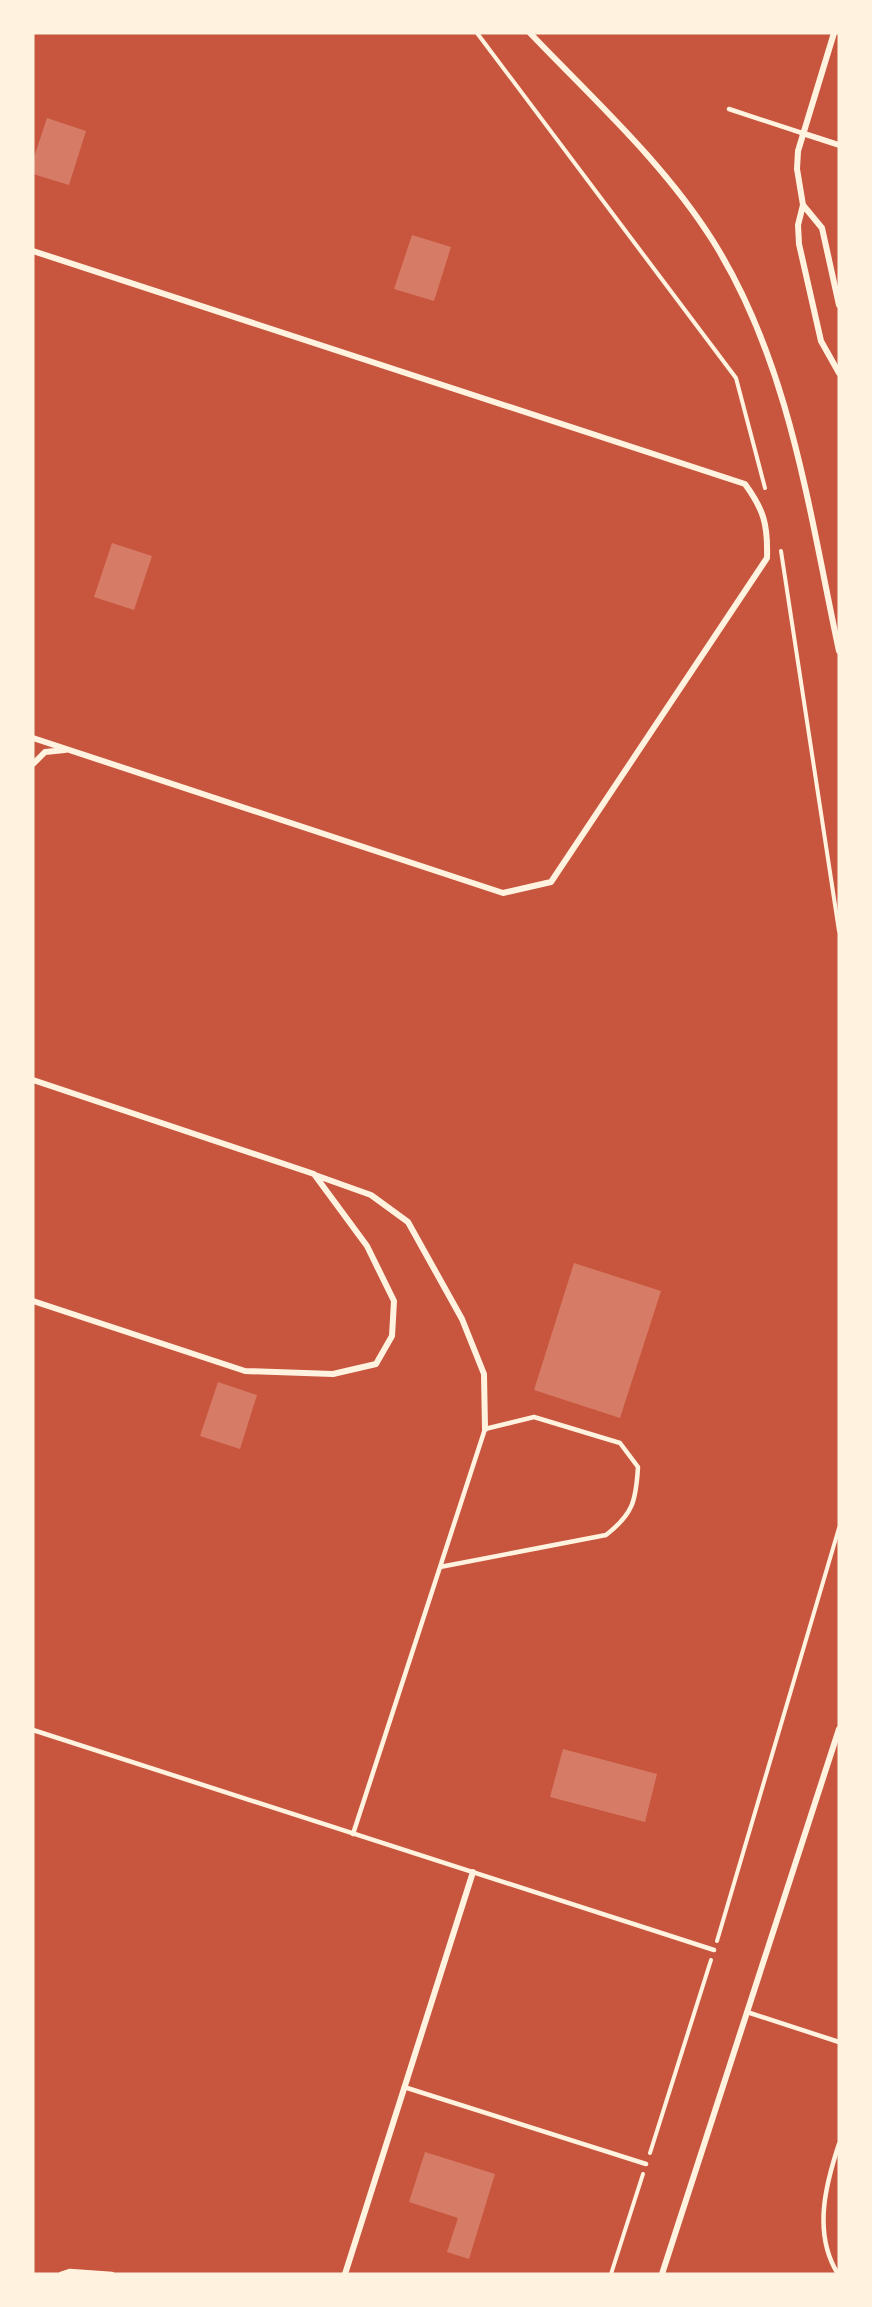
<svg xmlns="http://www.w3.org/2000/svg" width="872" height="2307" viewBox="0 0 872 2307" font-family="'Archivo Narrow',sans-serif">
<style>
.building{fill:#d67c66}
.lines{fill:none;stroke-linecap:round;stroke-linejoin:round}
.path{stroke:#fff3e0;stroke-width:4}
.service{stroke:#fff3e0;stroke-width:4.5}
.minor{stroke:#fff3e0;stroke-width:6}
</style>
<rect width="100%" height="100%" fill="#c8553d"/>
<path class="building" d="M47 118 86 131 69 185 33 174V160Z
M412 235 451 247 434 301 394 289Z
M112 543 152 556 134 610 94 597Z
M574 1263 661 1291 620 1418 534 1390Z
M218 1382 257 1395 240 1449 200 1436Z
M563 1749 657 1774 645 1822 550 1797Z
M425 2152 495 2174 469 2259 447 2252 458 2218 409 2202Z"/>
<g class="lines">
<path class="path" d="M477 33 736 378 765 488
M781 551 839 931
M717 1941 839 1528
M650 2153 711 1960
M611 2274 643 2174"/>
<path class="service" d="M729 109 802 133
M33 1730 714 1950
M353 1834 485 1429 534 1417 620 1443 638 1467C636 1501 633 1514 606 1535L440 1567
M747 2012 839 2042
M404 2087 646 2164
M61 2274 70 2271 112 2274
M838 2274C813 2234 825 2186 839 2144"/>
<path class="minor" d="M530 33C593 99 664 163 713 241 790 364 809 511 839 651
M834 33 798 151 797 169 803 205 798 225 799 244 821 341 839 373
M802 133 839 145
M803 205 822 228 839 305
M33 251 745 484C764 510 768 525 767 558L551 882 503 893 33 738
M33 764 45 752 65 750
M33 1080 314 1174 367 1246 394 1301 392 1336 376 1364 333 1374 245 1371 33 1301
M315 1175 371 1195 408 1222 462 1319 484 1374 485 1429
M345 2274 473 1872
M662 2274 839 1729"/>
</g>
<rect width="872" height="2307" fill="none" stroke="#fff3e0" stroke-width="69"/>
</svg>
